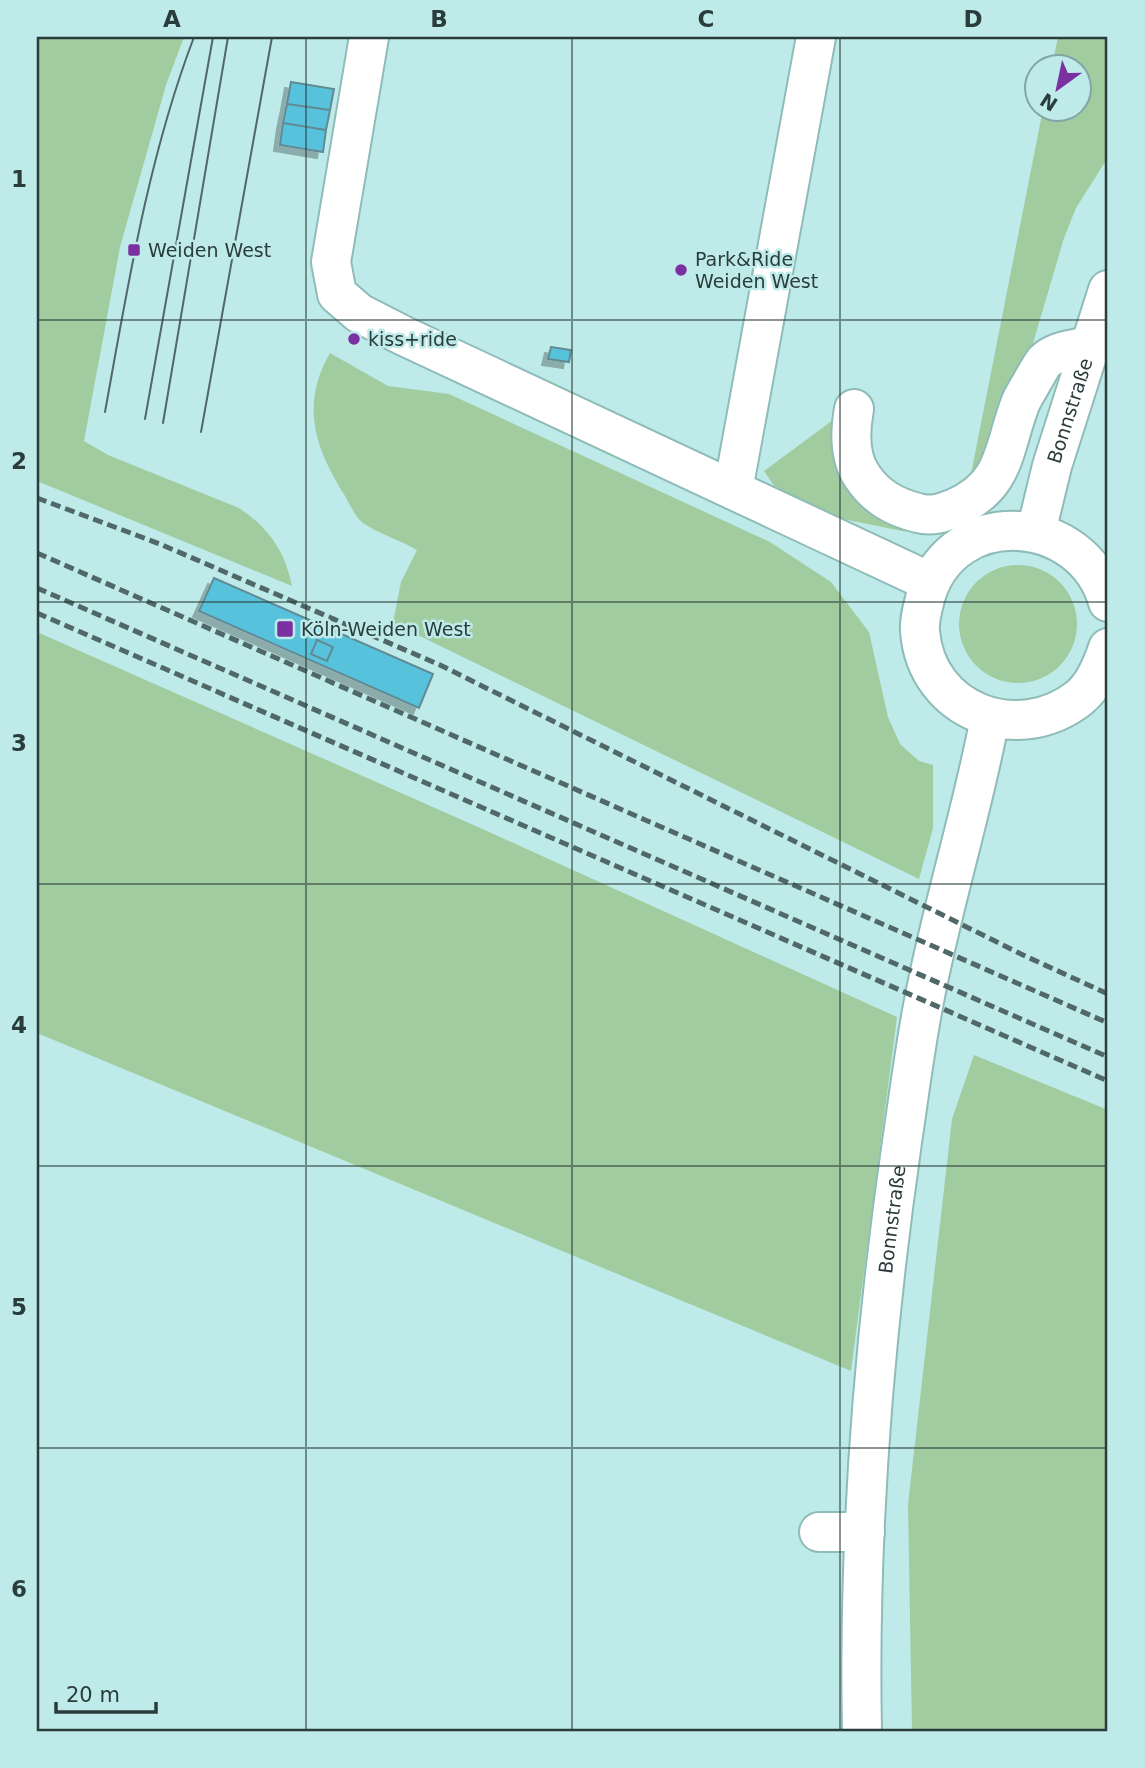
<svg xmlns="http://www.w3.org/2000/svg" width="1145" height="1768" viewBox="0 0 1145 1768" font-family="'DejaVu Sans',sans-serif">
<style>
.green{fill:#a0cc9f}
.building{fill:#56c2dc;stroke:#628a94;stroke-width:2;filter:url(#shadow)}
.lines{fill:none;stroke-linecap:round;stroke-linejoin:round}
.minor-casing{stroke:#8fbbb8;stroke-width:42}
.major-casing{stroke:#8fbbb8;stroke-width:42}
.minor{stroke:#fff;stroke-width:38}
.major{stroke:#fff;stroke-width:38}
.tram{stroke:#506867;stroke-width:2}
.rail{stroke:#506867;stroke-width:5;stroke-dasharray:10 5;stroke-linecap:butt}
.grid{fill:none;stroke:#2a3c3b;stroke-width:2;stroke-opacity:0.55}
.poi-dot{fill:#7b30a1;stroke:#beebe9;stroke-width:2.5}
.labels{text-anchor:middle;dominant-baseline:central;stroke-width:5;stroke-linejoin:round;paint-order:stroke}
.poi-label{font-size:19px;fill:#2a3c3b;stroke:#beebe9;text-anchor:start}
.street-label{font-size:19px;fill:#2a3c3b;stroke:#beebe9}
.neatline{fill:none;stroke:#2a3c3b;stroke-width:2.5}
.grid-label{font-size:23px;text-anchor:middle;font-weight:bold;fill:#2a3c3b}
</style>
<defs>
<filter id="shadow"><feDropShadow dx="-6" dy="6" stdDeviation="0" flood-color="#0004"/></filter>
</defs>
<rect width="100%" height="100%" fill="#beebe9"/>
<path class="green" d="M37 37H184L166 85 120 247 84 441 108 455 239 508C269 528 285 551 292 586L37 481Z
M1058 37H1108L1107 159 1076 208 1064 238 1031 350 997 444 966 489 972 469 1043 109 1078 108V66H1052Z
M330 353 388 386 449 394 770 542 831 582 869 632 888 717 900 744 919 761 933 765V828L919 879 393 623 401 582 417 550C400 540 379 534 363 523 355 517 350 504 345 496 315 448 300 405 330 353Z
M833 420 881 517 907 532 838 518 779 493 764 471Z
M959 624a59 59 0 1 1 118 0a59 59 0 1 1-118 0Z
M37 632 478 827 897 1017 851 1371 37 1033Z
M974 1055 1108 1110V1731H912L908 1504 952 1119Z"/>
<path class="building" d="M291 82 334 89 330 110 287 104Z
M287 104 330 110 326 130 283 123Z
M283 123 326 130 323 152 280 145Z
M551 347 571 350 569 362 548 359Z
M214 578 433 674 419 708 199 611Z
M317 640 333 647 327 661 311 654Z"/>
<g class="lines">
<g class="minor-casing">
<path id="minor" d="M369 37 331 262 337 294 359 313 404 336 930 582
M854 409C850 431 849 457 862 476 876 497 894 507 918 513 932 517 942 513 955 508 1006 486 1003 449 1020 404 1023 396 1029 388 1033 380 1037 374 1040 367 1044 362 1056 350 1073 350 1089 346
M733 490 816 37
M819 1532H865"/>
</g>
<g class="major-casing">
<g id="major">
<path id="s1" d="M1036 532 1052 466 1108 290"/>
<path d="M1108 602C1083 513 954 504 926 595 923 607 919 619 920 631 926 712 1018 746 1079 698 1094 686 1102 666 1108 648"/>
<path id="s2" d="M862 1731C858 1534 874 1336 902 1142 909 1095 915 1047 924 1001 942 906 972 813 990 718"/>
</g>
</g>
<use href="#minor" class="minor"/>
<use href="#major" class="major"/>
<path class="tram" d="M105 412C128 285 148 158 194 37
M145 419 213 37
M163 423 228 37
M201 432 272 37"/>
<path class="rail" d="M37 498 160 544 440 665 1023 955 1108 994
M37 553 1108 1023
M37 588 1108 1057
M37 613 1108 1081"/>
</g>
<path class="grid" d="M306 37V1731M572 37V1731M840 37V1731M37 320H1108M37 602H1108M37 884H1108M37 1166H1108M37 1448H1108"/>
<g class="poi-dot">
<rect x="127" y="243" width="14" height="14" rx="3.5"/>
<circle cx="681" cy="270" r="7"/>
<circle cx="354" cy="339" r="7"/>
<rect x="276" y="620" width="18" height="18" rx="3.5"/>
</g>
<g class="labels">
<g class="poi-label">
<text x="148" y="250">Weiden West</text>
<text x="695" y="259">Park&amp;Ride<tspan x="695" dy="22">Weiden West</tspan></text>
<text x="368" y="339">kiss+ride</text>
<text x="301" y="629">Köln-Weiden West</text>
</g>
<g class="street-label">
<text stroke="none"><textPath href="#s1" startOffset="126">Bonnstraße</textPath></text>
<text stroke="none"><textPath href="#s2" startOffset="513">Bonnstraße</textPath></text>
</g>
</g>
<rect width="1145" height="1768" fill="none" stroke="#beebe9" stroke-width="77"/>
<g transform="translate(1058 88) rotate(213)"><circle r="33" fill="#beebe9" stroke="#83a5a3" stroke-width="2"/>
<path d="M0-5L12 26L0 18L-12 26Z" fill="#7b30a1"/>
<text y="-10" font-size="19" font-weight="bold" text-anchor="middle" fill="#2a3c3b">N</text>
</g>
<path d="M56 1702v10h100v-10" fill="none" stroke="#2a3c3b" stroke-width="3.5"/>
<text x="66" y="1702" font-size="21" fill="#2a3c3b" stroke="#beebe9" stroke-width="5" paint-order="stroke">20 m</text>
<rect x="38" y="38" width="1068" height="1692" class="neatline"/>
<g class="grid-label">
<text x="172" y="27">A</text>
<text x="439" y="27">B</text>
<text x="706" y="27">C</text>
<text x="973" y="27">D</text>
<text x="19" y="187">1</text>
<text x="19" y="469">2</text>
<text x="19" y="751">3</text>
<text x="19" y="1033">4</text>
<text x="19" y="1315">5</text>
<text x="19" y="1597">6</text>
</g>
</svg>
